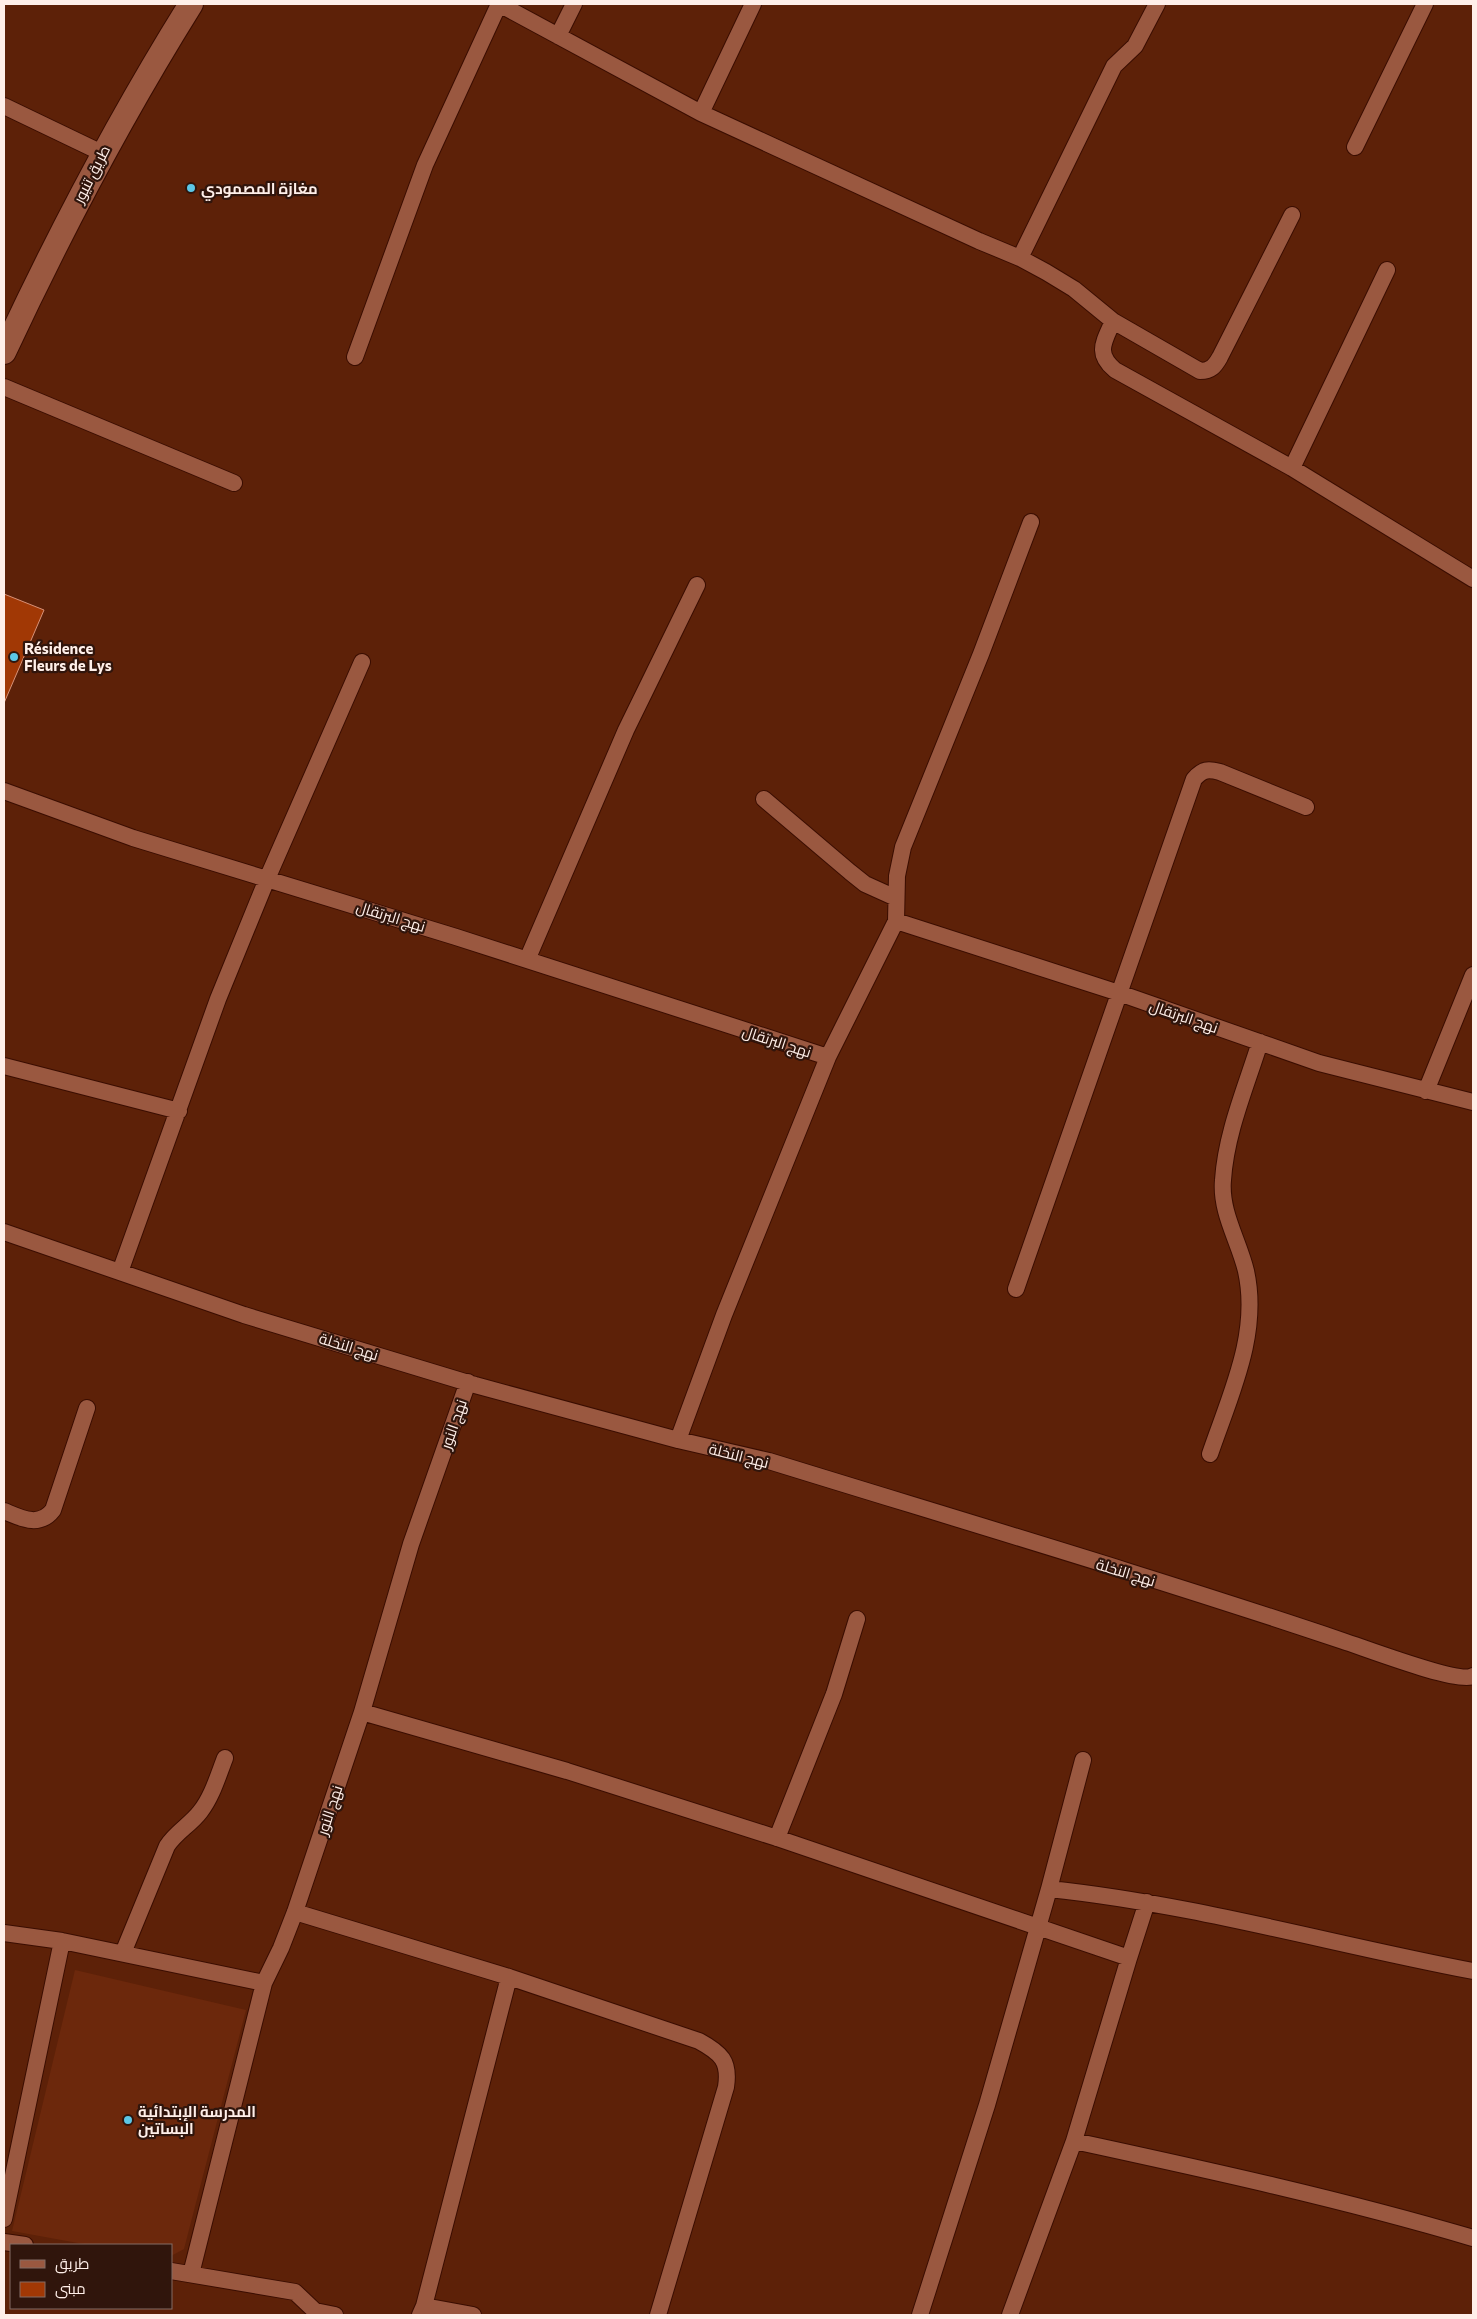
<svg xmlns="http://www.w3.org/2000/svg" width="1477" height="2319" viewBox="0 0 1477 2319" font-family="Commissioner,Cairo,sans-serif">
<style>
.built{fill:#6c280c}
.building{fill:#a13805;stroke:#d89177}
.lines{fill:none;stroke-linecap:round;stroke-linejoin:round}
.street-casing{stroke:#3a0d00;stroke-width:18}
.secondary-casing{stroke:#3a0d00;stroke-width:26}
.street{stroke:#9a5840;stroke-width:16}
.secondary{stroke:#9a5840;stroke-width:24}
.poi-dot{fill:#5cc7e7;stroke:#30150c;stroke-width:2}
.labels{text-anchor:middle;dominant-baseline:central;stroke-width:4.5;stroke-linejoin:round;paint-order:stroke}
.street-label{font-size:15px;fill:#ffefe9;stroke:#30150c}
.poi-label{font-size:15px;font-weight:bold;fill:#ffefe9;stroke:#30150c;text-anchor:start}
</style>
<rect width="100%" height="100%" fill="#5d2108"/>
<path class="built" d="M75 1970 246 2010 184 2249 171 2256V2245H89L12 2231Z"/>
<path class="building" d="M4 594 44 610 4 703Z"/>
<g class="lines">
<g class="street-casing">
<path id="street" d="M499 4 701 113 979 241 1020 258 1046 272 1074 289 1113 321 1200 371C1211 371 1215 366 1220 357L1292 215
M558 36 574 4
M4 106 102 153
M701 113 753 4
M1355 147 1425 4
M1020 258 1114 66 1135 46 1157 4
M1113 321C1104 342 1095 353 1115 370L1292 468 1473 579
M355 357 425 165 499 4
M4 387 234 483
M1292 468 1387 270
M4 791 133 838 456 937 828 1057 896 921 1119 993 1319 1063 1473 1102
M764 799 850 872 865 884 896 898
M896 921 897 876 903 847 981 654 1031 522
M527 960 626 730 697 585
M4 1066 179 1111
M1426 1091 1473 975
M4 1232 244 1315 475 1385 678 1440 769 1461C960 1520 1153 1577 1343 1641 1365 1648 1458 1684 1473 1676
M120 1272 218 999 267 879 362 662
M1016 1289 1194 779C1203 769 1208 769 1220 772L1306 807
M678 1440 724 1315 828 1057
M1210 1454C1230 1395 1260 1334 1246 1271 1239 1241 1220 1212 1223 1180 1226 1133 1246 1087 1260 1042
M4 1511C21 1518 39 1528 53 1510L87 1408
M362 1712 567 1771 777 1838 1129 1958 1074 2141 1010 2315
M1083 1760 1049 1889C1193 1904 1331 1944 1473 1971
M777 1838 834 1694 857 1619
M295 1912 509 1977 424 2306 420 2315
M4 1933 62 1941 264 1983 281 1948 295 1912 362 1712 411 1544 468 1382
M123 1953 167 1846C176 1832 190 1825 200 1812 212 1797 218 1776 225 1758
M1129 1958 1147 1902
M509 1977 699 2041C721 2053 730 2061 726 2087L658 2315
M1074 2141C1208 2170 1341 2199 1473 2238
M4 2219 62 1941
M4 2242 25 2245
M171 2271 295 2292 315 2311 335 2315
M191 2274 264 1983
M424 2306 473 2315
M920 2315 987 2105 1049 1889"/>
</g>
<g class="secondary-casing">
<path id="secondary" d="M4 352C60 232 121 116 191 4"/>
</g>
<use href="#street" class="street"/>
<use href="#secondary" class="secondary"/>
</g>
<g class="poi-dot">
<circle cx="191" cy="188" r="5"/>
<circle cx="14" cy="657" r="5"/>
<circle cx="128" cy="2120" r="5"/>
</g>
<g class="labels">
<g class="street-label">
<text transform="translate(91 174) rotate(-63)">طريق تنيور</text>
<text transform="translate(391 916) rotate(17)">نهج البرتقال</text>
<text transform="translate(1184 1016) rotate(19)">نهج البرتقال</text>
<text transform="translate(777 1041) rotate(18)">نهج البرتقال</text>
<text transform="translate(349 1346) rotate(17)">نهج النخلة</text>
<text transform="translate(453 1424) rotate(-71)">نهج النور</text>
<text transform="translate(739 1455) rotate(14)">نهج النخلة</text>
<text transform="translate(1126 1572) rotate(17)">نهج النخلة</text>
<text transform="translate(329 1810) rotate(-72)">نهج النور</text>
</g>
<g class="poi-label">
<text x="201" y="188">مغازة المصمودي</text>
<text x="24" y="648">Résidence<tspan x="24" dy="17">Fleurs de Lys</tspan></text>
<text x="138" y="2111">المدرسة الإبتدائية<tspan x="138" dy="17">البساتين</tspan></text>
</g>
</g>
<rect width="1477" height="2319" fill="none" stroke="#ffefe9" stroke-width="10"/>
<rect x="10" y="2244" width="162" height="65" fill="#30150c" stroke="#836c64"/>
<rect x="20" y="2260" width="25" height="8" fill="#9a5840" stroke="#836c64"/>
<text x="55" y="2269" font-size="15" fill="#ffefe9">طريق</text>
<rect x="20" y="2282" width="25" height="15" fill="#a13805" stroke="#836c64"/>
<text x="55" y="2294" font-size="15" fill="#ffefe9">مبنى</text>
</svg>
